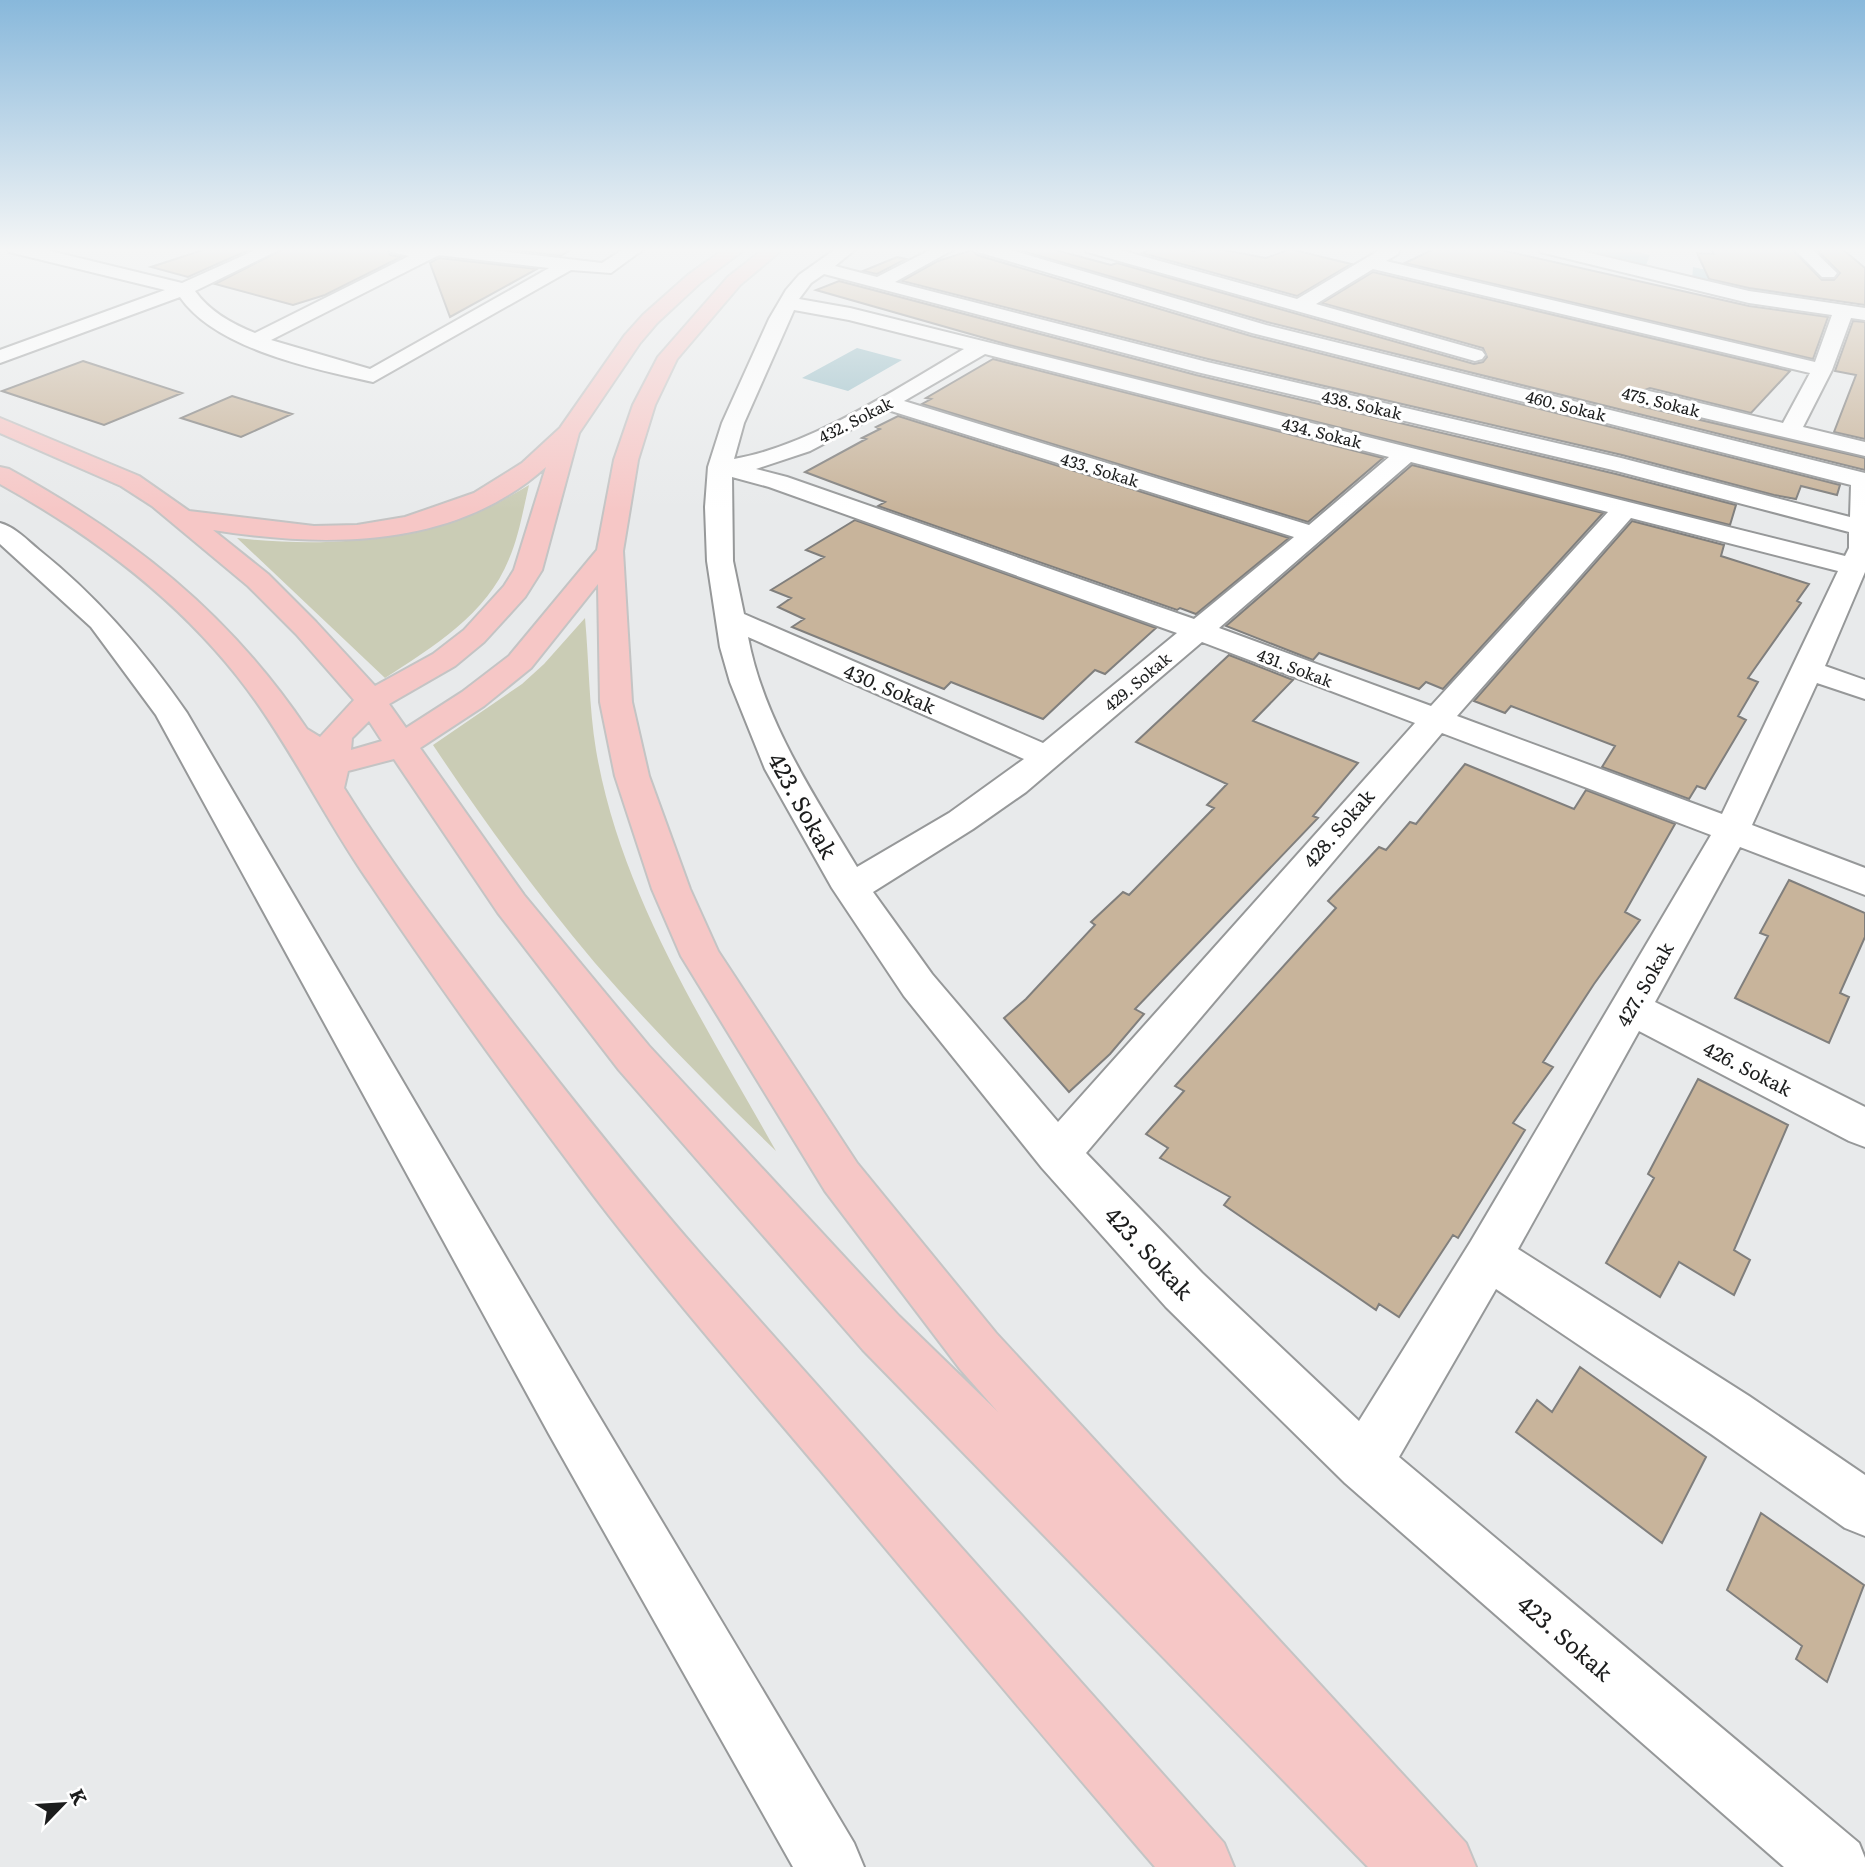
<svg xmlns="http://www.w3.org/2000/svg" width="1865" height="1867" viewBox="0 0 1865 1867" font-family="Literata,serif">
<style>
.green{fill:#caccb5}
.water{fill:#99bec7}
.building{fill:#c8b49b;stroke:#807f7d;stroke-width:2}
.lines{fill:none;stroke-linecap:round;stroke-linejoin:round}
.minor-casing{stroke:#969899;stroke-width:4}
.highway-casing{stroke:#c4c4c4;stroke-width:4}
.minor{fill:#fff;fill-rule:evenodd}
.highway{fill:#f6c7c6;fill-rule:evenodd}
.labels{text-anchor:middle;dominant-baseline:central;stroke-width:6;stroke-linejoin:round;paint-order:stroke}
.far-street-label{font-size:16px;fill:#1c1d1d;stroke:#fff}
.street-label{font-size:19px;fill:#1c1d1d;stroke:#fff}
.near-street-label{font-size:23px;fill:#1c1d1d;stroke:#fff}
</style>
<rect width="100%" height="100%" fill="#e8eaeb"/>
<path class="green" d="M529 485C523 510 519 536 509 559 487 614 433 647 385 678L237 538C316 547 401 543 477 513 495 505 512 495 529 485Z
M585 618C589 662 589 707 596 750 621 896 705 1024 776 1151 713 1090 652 1029 595 963 537 894 483 820 433 745L522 684 544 664Z"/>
<path class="water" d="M1573 248H1620L1650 255 1646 265Z
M1693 267 1865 304 1778 295 1692 281Z
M857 348 902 360 848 391 802 378Z"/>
<path class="building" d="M209 248H253L188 277 151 267Z
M285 248H387L390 255 401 257 325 295 293 305 215 284Z
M499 248H573L561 256Z
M1048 248 1111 265 1117 263 1474 364 1483 362 1487 357 1483 348 1322 303 1373 272 1790 371 1751 413 1650 388 1639 392 1636 399 1640 406 1865 458V470L1267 322 1019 250Z
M1154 248H1180L1193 251 1213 248 1266 258 1290 249 1351 264 1297 296 1142 253Z
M1436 248H1492L1749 306 1828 317 1813 359 1405 263Z
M1710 248H1791L1822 280H1834L1840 273 1815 248H1841L1865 268V305L1749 288 1709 279 1697 253 1714 254Z
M972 250 977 255 1251 336 1840 485 1837 495 1801 486 1796 499 1774 495 1622 455 1208 359 902 281 938 261Z
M897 257 906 259 877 274 863 271Z
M439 258 537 269 450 317 430 263Z
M839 281 1196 375 1616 474 1736 505 1730 525 1009 345 816 290Z
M1853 321 1865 322V439L1834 432 1856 375 1835 371Z
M993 359 1383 458 1308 522 922 404 931 399 926 398Z
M83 361 182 393 104 425 2 391Z
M232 396 292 414 241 437 181 418Z
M898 416 1289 538 1196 614 1180 608 1177 610 878 506 885 502 805 472 866 439 862 438 880 429 876 427Z
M1412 465 1603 513 1443 689 1426 682 1419 689 1319 653 1313 660 1226 626Z
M855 520 1156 628 1105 674 1095 670 1043 719 951 682 944 689 792 627 804 619 778 607 791 598 771 590 824 557 806 550Z
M1632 521 1724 545 1721 556 1809 584 1797 601 1801 603 1748 678 1758 682 1738 716 1746 720 1705 789 1697 786 1689 799 1602 767 1615 746 1511 706 1505 713 1474 701Z
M1229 655 1293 680 1253 721 1358 763 1313 816 1318 818 1135 1009 1144 1014 1110 1054 1069 1092 1004 1018 1026 999 1095 925 1091 922 1123 892 1129 895 1214 808 1207 805 1227 784 1136 742Z
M1465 764 1574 809 1586 790 1675 824 1625 912 1640 920 1594 984 1543 1062 1553 1067 1513 1123 1525 1130 1458 1238 1453 1235 1399 1317 1379 1304 1376 1310 1224 1205 1230 1197 1160 1158 1168 1148 1146 1134 1184 1091 1175 1086 1336 908 1328 901 1379 847 1386 850 1410 822 1416 824Z
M1789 880 1865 913V937L1840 993 1849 997 1829 1043 1735 998 1768 936 1760 933Z
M1698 1079 1788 1125 1734 1250 1750 1260 1734 1295 1679 1262 1660 1297 1606 1263 1654 1178 1648 1174Z
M1580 1367 1706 1457 1662 1543 1516 1432 1537 1400 1552 1412Z
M1761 1513 1864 1585 1827 1682 1796 1659 1802 1646 1727 1590Z"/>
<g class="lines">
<g class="minor-casing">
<path id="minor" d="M7 248H38L182 283 260 248H283L195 291C209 311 232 324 255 333L409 256 391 252 389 248H474L602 263 625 248H645L611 273 571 270 373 382C314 369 216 349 180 297L0 363V350L165 290 9 252ZM439 255 549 268 370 369 271 340Z
M837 248H857L835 266 877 277 934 248H956L895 282 1207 362 1621 458 1850 517 1851 485 1252 333 978 252 976 248H1004L1266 325 1865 473V572L1825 666 1865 680V699L1817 683 1752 825 1865 868V895L1740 847 1655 1002 1865 1107V1147L1849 1141 1639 1031 1518 1249 1749 1396 1865 1475V1536L1845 1528 1711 1434 1496 1289 1399 1457 1859 1843 1865 1858V1867H1784L1345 1483 1166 1307 1042 1168 904 996 832 888 765 769 730 682 720 647 707 561 705 507 708 467 722 423 769 319 786 290 799 275ZM824 274 1197 372 1617 471 1849 532V548L1845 556 850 308 799 299 811 283ZM794 310 849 320 964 349C898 388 810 446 734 459L744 423ZM985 354 1389 457 1309 525 904 401ZM888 410 1294 537 1194 619 787 477 756 469 810 451ZM1411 462 1608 512 1431 706 1219 628ZM732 477 769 487 1177 633 1043 743 744 614 733 561ZM1631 518 1838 571 1722 814 1457 716ZM748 637 1024 759 949 813 857 867C815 797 763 719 748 637ZM1202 642 1415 723 1058 1122 932 974 873 892 973 829 1026 792ZM1442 733 1711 835 1471 1241 1359 1421 1202 1273 1086 1153Z
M1085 248H1113L1297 299 1383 248H1399L1398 254 1386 261 1815 362 1832 315 1749 303 1540 252 1538 248H1569L1749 291 1865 308V320L1851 318 1832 370 1803 427 1865 442V456L1641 403 1638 398 1641 393 1649 391 1783 423 1810 373 1373 269 1316 304 1482 351 1485 355 1482 359 1475 361 1087 252Z
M1793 248H1811L1837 273 1834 277H1822Z
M0 523C15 527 27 540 39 550 97 596 145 652 187 713L587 1396 854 1843 864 1867H793L549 1434 156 715 91 627 0 544Z"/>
</g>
<g class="highway-casing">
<path id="highway" d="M726 248H746L700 283 657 323 640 343 579 433 542 570 525 597 484 642 455 666 389 704 406 728 462 692 509 656 597 550 614 460 633 405 658 357 728 277 765 248H784L740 285 677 359 655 405 638 460 623 551 632 702 649 776 690 889 718 951 857 1163 996 1333 1466 1843 1476 1867H1368L863 1350 619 1070 498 913 394 759 348 771 344 788C397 873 458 952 519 1031 579 1108 640 1185 704 1258L1224 1843 1234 1867H1155C1042 1736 931 1603 820 1470 744 1380 666 1290 594 1196 517 1094 442 991 371 885 331 828 300 765 260 707 194 611 101 540 0 484V467L9 469C131 536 228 612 307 729L320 737 354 700 296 634 248 586 152 506 121 486 0 433V418L139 476 189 511 314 526 357 525 405 517 474 493 522 463 560 428 625 335 643 315 688 275ZM546 467 514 570 504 586 464 630 433 654 375 686 316 622 268 574 213 530C326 548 455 549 546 467ZM598 584 600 702 615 776 652 889 681 956 825 1191 960 1369 998 1412 899 1316 649 1046 524 895 420 748 484 706 531 668ZM369 721 382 741 351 750 352 738Z"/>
</g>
<use href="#minor" class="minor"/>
<use href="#highway" class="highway"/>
</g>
<linearGradient id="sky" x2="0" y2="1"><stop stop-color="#88b8db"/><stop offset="0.49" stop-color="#f5f6f6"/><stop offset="1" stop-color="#f5f6f6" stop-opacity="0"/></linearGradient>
<rect width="1865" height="510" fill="url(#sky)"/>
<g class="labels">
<g class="far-street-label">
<text transform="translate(1661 401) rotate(14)">475. Sokak</text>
<text transform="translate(1362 404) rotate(13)">438. Sokak</text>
<text transform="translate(1566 405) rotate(14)">460. Sokak</text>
<text transform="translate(855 419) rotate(-27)">432. Sokak</text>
<text transform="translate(1322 432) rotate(14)">434. Sokak</text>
<text transform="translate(1100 469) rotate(17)">433. Sokak</text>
<text transform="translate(1295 667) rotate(21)">431. Sokak</text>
<text transform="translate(1137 681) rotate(-40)">429. Sokak</text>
</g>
<g class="street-label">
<text transform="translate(890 688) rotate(23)">430. Sokak</text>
<text transform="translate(1338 828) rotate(-49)">428. Sokak</text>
<text transform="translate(1644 984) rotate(-60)">427. Sokak</text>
<text transform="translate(1748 1068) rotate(27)">426. Sokak</text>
</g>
<g class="near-street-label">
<text transform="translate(804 805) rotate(61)">423. Sokak</text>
<text transform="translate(1150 1252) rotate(47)">423. Sokak</text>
<text transform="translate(1566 1637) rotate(41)">423. Sokak</text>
</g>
</g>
<g transform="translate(63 1804) rotate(65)" stroke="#ffffff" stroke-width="5" paint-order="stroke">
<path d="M0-5L12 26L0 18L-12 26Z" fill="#1c1d1d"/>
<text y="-10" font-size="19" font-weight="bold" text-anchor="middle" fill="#1c1d1d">K</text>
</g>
</svg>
